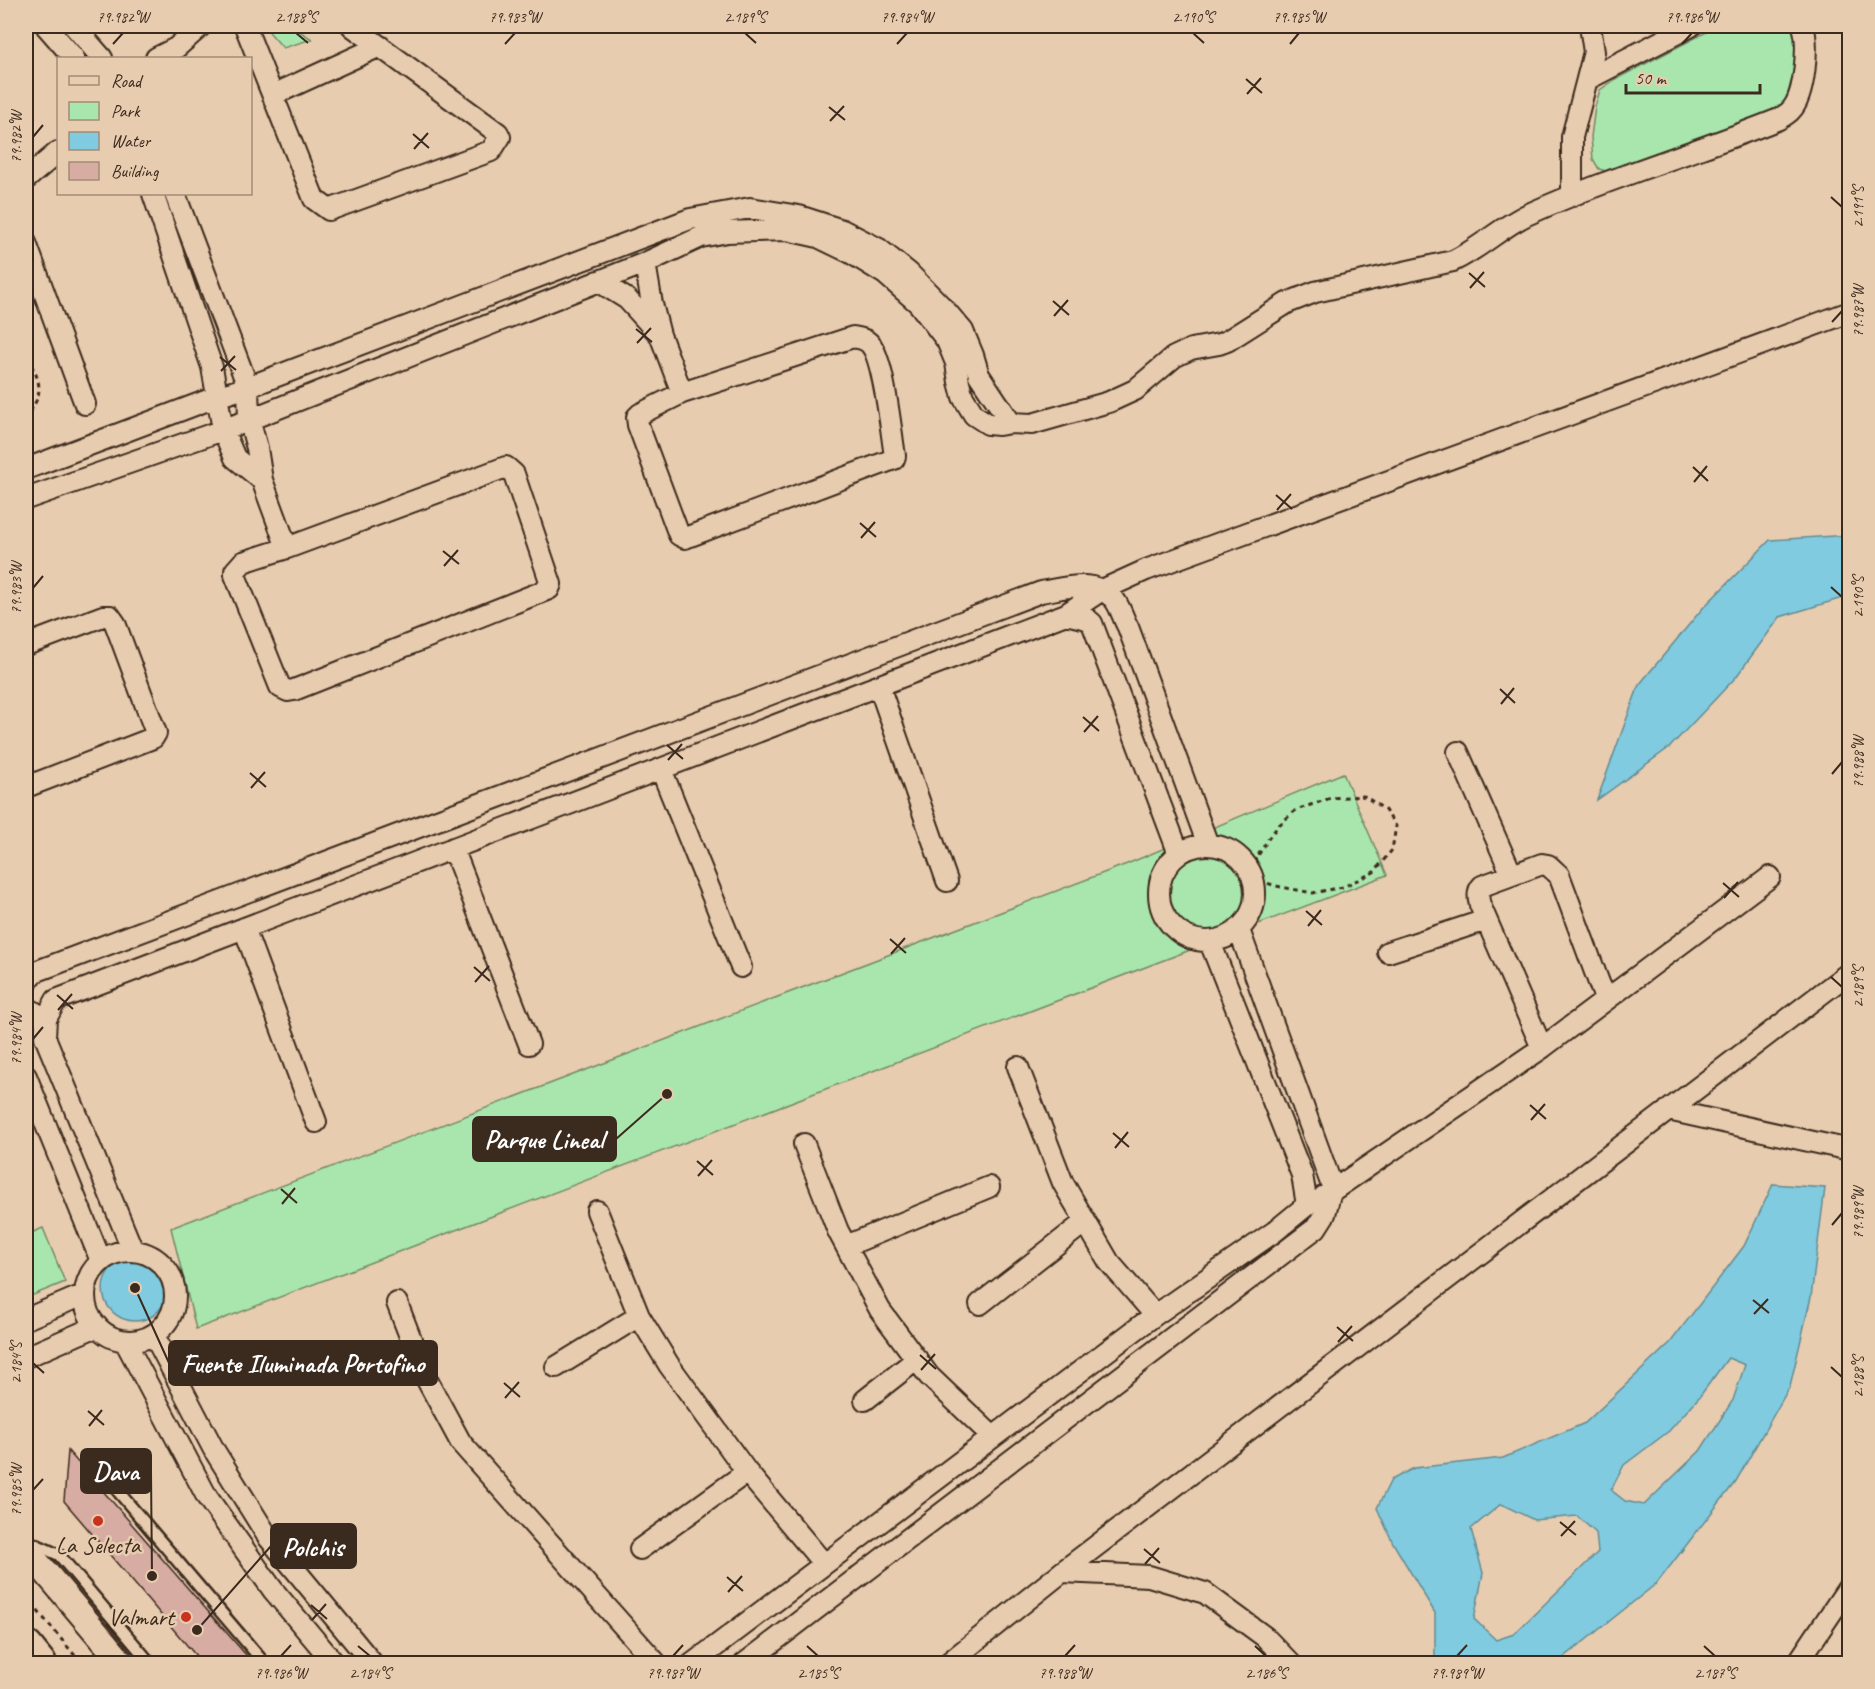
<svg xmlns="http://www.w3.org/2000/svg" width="1875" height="1689" viewBox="0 0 1875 1689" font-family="Caveat,sans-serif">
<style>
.green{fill:#a9e6ad;stroke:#728866;stroke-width:1.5}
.water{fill:#80cbe0;stroke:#648b92;stroke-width:1.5;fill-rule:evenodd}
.building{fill:#d7aca3;stroke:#3b2a1e;stroke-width:1.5}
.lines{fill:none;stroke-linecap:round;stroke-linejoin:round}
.service-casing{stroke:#3b2a1e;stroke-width:15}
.minor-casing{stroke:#3b2a1e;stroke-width:24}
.tertiary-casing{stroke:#3b2a1e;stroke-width:28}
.trunk-casing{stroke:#3b2a1e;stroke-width:38}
.path{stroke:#3b2a1e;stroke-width:3;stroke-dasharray:4.5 4.5;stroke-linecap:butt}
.service{stroke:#e8ccaf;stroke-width:10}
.minor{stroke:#e8ccaf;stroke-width:20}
.tertiary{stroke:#e8ccaf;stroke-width:24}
.trunk{stroke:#e8ccaf;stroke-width:33}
.ticks{fill:none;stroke:#3b2a1e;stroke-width:2}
.poi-dot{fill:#c8321e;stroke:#e8ccaf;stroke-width:2}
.labels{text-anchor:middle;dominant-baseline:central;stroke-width:5;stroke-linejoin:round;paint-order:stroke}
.poi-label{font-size:24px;fill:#3b2a1e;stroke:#e8ccaf}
.leader{fill:none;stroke:#3b2a1e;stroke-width:2}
.callout-dot{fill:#3b2a1e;stroke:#e8ccaf;stroke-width:2}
.callout{fill:#3b2a1e;stroke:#3b2a1e;stroke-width:2}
.callout-label{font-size:26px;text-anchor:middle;font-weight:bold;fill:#fff}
.neatline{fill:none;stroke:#3b2a1e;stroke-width:2}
.ticks-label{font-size:15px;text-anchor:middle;fill:#3b2a1e}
</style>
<rect width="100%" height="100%" fill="#e8ccaf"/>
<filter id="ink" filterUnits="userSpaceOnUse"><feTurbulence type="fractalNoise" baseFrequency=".0167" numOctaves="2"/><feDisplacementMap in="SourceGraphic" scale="12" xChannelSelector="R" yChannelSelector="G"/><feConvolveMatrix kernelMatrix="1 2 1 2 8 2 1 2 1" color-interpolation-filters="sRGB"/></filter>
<g filter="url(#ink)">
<path class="green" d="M264 26H291L312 39 283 48Z
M1718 26H1797L1801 38 1793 91 1785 106 1703 138 1609 172 1599 169 1593 159 1591 137 1595 107 1600 90 1616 79Z
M1343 773 1387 875 196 1329 171 1228 1127 864Z
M43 1228 65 1282 26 1298V1235Z"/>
<path class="water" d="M1849 535V596L1780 617 1736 677 1670 747 1597 800 1639 685 1702 609 1770 540Z
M1773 1184 1825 1188 1811 1297 1790 1386 1736 1481 1657 1583 1557 1663H1433L1435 1659V1613L1393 1543 1377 1508 1391 1480 1414 1468 1503 1458 1585 1423 1670 1343 1744 1246ZM1728 1358 1745 1365 1733 1400 1700 1451 1644 1505 1625 1501 1611 1490 1624 1465 1669 1431 1700 1396ZM1501 1504 1534 1520 1577 1516 1596 1533 1598 1552 1514 1634 1496 1640 1474 1619 1483 1573 1471 1529Z
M103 1289a32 32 0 1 1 64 0a32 32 0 1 1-64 0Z"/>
<path class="building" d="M68 1451 254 1664H203L64 1501Z"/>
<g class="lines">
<g class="service-casing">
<path id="service" d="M99 1469 265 1664
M28 1541 59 1555 151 1664"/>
</g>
<g class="minor-casing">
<path id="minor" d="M46 26 74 58
M74 26 102 58
M245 26 314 199 329 210 491 151 500 137 498 133 352 26
M156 58 176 48 201 26
M1588 79 1691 26
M273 95 380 46
M26 179 58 152
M153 194 212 367 223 430 235 458 262 480
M175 194 248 387 249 419 257 448 262 480 287 548
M1572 196V137L1594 52 1590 26
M26 243 85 404
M645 263 652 304 660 335 682 393
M598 281 627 299 657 332
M853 337C859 338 866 339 870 344 884 359 891 432 895 456L894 459 685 538 679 535 638 425 637 417 640 414 682 393Z
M506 467 514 474 551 584 549 589 294 690 288 691 280 687 235 575V571L243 562 287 548Z
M26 469 216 397 248 387 690 219 750 208 799 216 842 230 879 249 909 273 946 311 963 331 973 355 979 375 1011 423
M26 499 223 430 645 263 701 237 727 232 787 230 818 237 851 253 885 274 918 303 947 341 956 363 959 382 963 397 974 415 988 424 999 425 1011 423 1032 424 1109 402 1135 390 1174 357 1191 349 1219 344 1227 341 1287 303 1315 292 1453 261C1481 248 1503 225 1531 213 1611 177 1697 152 1779 119 1783 116 1788 114 1791 110 1805 96 1809 44 1803 26
M1066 614 1102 590 1146 570 1850 312
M26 645 103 616H110L115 623 156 733 153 738 26 787
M879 686 947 881
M1458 752 1512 875
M661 769 741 967
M1159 893a48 48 0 1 1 96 0a48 48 0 1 1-96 0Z
M453 848 529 1044
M244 928 316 1122
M1388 952 1486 920
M26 985 32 973 1041 592C1065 588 1093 578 1113 598 1120 605 1123 619 1128 627L1208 845
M26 1007 46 1019
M1542 1048 1480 905C1478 898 1477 891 1482 886L1542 864 1548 865 1559 875 1605 999
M1018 1067 1063 1183 1109 1262 1155 1315
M26 1076 101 1261
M1668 1110 1850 1150
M804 1144 838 1231 880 1310 929 1376 993 1437
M1323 1197 1542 1048 1770 877
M597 1211 639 1316 669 1365 747 1472 824 1564
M846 1246 989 1187
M133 1251 45 1037 46 1019 56 1000 1066 614 1087 619 1092 623 1179 854
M85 1296a45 45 0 1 1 90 0a45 45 0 1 1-90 0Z
M397 1303 426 1378 461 1443 657 1664
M980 1304 1085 1222
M26 1319 85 1294
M154 1335 214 1450 268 1537 373 1664
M125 1341 207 1497 273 1590 335 1664
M26 1357 97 1326
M556 1367 639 1316
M865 1400 917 1359
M640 1549 747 1472
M1062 1572 1149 1576 1205 1593 1265 1637 1291 1664
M692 1664 1155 1315 1274 1232 1307 1205 1302 1175 1210 942
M744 1664 1316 1228 1325 1214 1332 1186 1239 930
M947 1664 1062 1572 1850 972
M1797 1664 1850 1585"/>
</g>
<g class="tertiary-casing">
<path id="tertiary" d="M26 1549 123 1664"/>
</g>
<g class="trunk-casing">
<path id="trunk" d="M26 1648 39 1664"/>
</g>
<path class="path" d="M26 358C36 371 44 387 35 403 32 409 28 414 26 420
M1249 870 1270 836 1279 825 1296 810 1331 798 1364 796 1384 809 1396 826 1392 850 1374 872 1343 887 1313 893 1276 886 1252 878
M26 1597 82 1664"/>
<use href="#service" class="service"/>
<use href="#minor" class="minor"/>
<use href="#tertiary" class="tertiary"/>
<use href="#trunk" class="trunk"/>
</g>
</g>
<path class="ticks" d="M296 33 308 43M745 33 756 43M1193 33 1204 43M113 44 123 33M505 44 515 33M897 44 907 33M1290 44 1299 33M1682 44 1692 33M1246 79 1262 93M1247 94 1261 78M829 107 845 120M830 121 844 106M413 134 429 148M33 137 43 125M414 149 428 133M1831 197 1842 207M1469 273 1485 287M1470 288 1484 272M1053 301 1069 315M1054 316 1068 300M1832 322 1842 311M636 329 652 342M637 343 651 328M220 357 236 370M221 371 235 356M1693 467 1708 481M1694 482 1707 466M1276 495 1292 509M1277 510 1291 494M860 523 876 537M861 538 875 522M443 551 459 564M444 566 458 550M1831 587 1842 597M33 588 43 576M1500 689 1515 703M1501 704 1514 688M1083 717 1099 731M1084 732 1098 716M667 745 683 759M668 760 682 744M250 773 266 787M1832 774 1842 762M251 788 265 772M1723 883 1739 897M1724 898 1738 882M1306 911 1322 925M1308 926 1321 910M890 939 906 953M891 954 905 938M474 967 490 981M1831 977 1842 987M475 982 489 966M57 995 73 1009M58 1010 72 994M33 1039 43 1027M1530 1105 1546 1119M1531 1120 1545 1104M1113 1133 1129 1147M1115 1148 1128 1132M697 1161 713 1175M698 1176 712 1160M281 1189 297 1203M282 1204 295 1188M1832 1225 1842 1213M1753 1300 1769 1313M1754 1314 1768 1299M1337 1327 1353 1341M1338 1342 1352 1326M920 1355 936 1369M33 1363 44 1373M1831 1367 1842 1377M921 1370 935 1354M504 1383 520 1397M505 1398 519 1382M88 1411 104 1425M89 1426 102 1410M33 1490 43 1479M1560 1522 1576 1535M1561 1536 1575 1521M1144 1549 1160 1563M1145 1564 1159 1548M727 1577 743 1591M728 1592 742 1576M311 1605 327 1619M312 1620 326 1604M358 1646 370 1656M807 1646 818 1656M1255 1646 1266 1656M1704 1646 1715 1656M281 1656 291 1645M673 1656 683 1645M1065 1656 1075 1645M1457 1656 1467 1645"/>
<g class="poi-dot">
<circle cx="98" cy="1521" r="6"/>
<circle cx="186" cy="1617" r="6"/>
</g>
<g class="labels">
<g class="poi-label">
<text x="98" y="1545">La Selecta</text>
<text x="174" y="1617" text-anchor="end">Valmart</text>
</g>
</g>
<path class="leader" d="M667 1094L616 1139M135 1288L169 1363M152 1576L151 1471M197 1630L271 1546"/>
<g class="callout-dot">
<circle cx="667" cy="1094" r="6"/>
<circle cx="135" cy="1288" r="6"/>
<circle cx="152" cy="1576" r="6"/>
<circle cx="197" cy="1630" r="6"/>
</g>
<g class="callout">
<rect x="473" y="1117" width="143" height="44" rx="6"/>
<rect x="169" y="1341" width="268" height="44" rx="6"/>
<rect x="81" y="1449" width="70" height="44" rx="6"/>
<rect x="271" y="1524" width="85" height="44" rx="6"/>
</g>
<g class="callout-label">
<text x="544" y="1148">Parque Lineal</text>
<text x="303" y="1372">Fuente Iluminada Portofino</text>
<text x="116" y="1480">Dava</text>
<text x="313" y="1556">Polchis</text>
</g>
<rect width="1875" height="1689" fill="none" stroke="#e8ccaf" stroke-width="66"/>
<rect x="57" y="57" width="195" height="138" fill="#e8ccaf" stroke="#a38b75" stroke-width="1.5"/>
<rect x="69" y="76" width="30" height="9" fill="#e8ccaf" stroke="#a38b75" stroke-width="1.5"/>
<text x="111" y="87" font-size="18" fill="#3b2a1e">Road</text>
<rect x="69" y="102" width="30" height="18" fill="#a9e6ad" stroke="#a38b75" stroke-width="1.5"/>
<text x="111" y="117" font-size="18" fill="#3b2a1e">Park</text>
<rect x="69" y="132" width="30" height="18" fill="#80cbe0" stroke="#a38b75" stroke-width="1.5"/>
<text x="111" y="147" font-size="18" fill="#3b2a1e">Water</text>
<rect x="69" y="162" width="30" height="18" fill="#d7aca3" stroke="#a38b75" stroke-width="1.5"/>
<text x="111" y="177" font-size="18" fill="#3b2a1e">Building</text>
<path d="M1626 84v9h134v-9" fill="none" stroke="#3b2a1e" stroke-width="3"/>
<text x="1635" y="84" font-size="18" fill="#3b2a1e" stroke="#e8ccaf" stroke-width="4.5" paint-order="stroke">50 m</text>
<rect x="33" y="33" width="1809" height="1623" class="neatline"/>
<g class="ticks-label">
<text x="123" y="22">79.982°W</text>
<text x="296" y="22">2.188°S</text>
<text x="515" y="22">79.983°W</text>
<text x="745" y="22">2.189°S</text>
<text x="907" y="22">79.984°W</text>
<text x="1193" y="22">2.190°S</text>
<text x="1299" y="22">79.985°W</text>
<text x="1692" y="22">79.986°W</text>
<text transform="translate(16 137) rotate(-90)" y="5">79.982°W</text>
<text transform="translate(1858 207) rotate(-90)" y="5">2.191°S</text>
<text transform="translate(1858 311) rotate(-90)" y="5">79.987°W</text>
<text transform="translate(16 588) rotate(-90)" y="5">79.983°W</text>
<text transform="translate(1858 597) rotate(-90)" y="5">2.190°S</text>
<text transform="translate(1858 762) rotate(-90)" y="5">79.988°W</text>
<text transform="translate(1858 987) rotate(-90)" y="5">2.189°S</text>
<text transform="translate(16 1039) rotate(-90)" y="5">79.984°W</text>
<text transform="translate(1858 1213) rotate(-90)" y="5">79.989°W</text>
<text transform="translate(16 1363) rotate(-90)" y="5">2.184°S</text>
<text transform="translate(1858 1377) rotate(-90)" y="5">2.188°S</text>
<text transform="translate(16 1490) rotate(-90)" y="5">79.985°W</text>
<text x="281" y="1678">79.986°W</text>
<text x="370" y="1678">2.184°S</text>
<text x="673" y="1678">79.987°W</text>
<text x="818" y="1678">2.185°S</text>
<text x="1065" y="1678">79.988°W</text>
<text x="1266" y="1678">2.186°S</text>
<text x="1457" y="1678">79.989°W</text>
<text x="1715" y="1678">2.187°S</text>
</g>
</svg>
